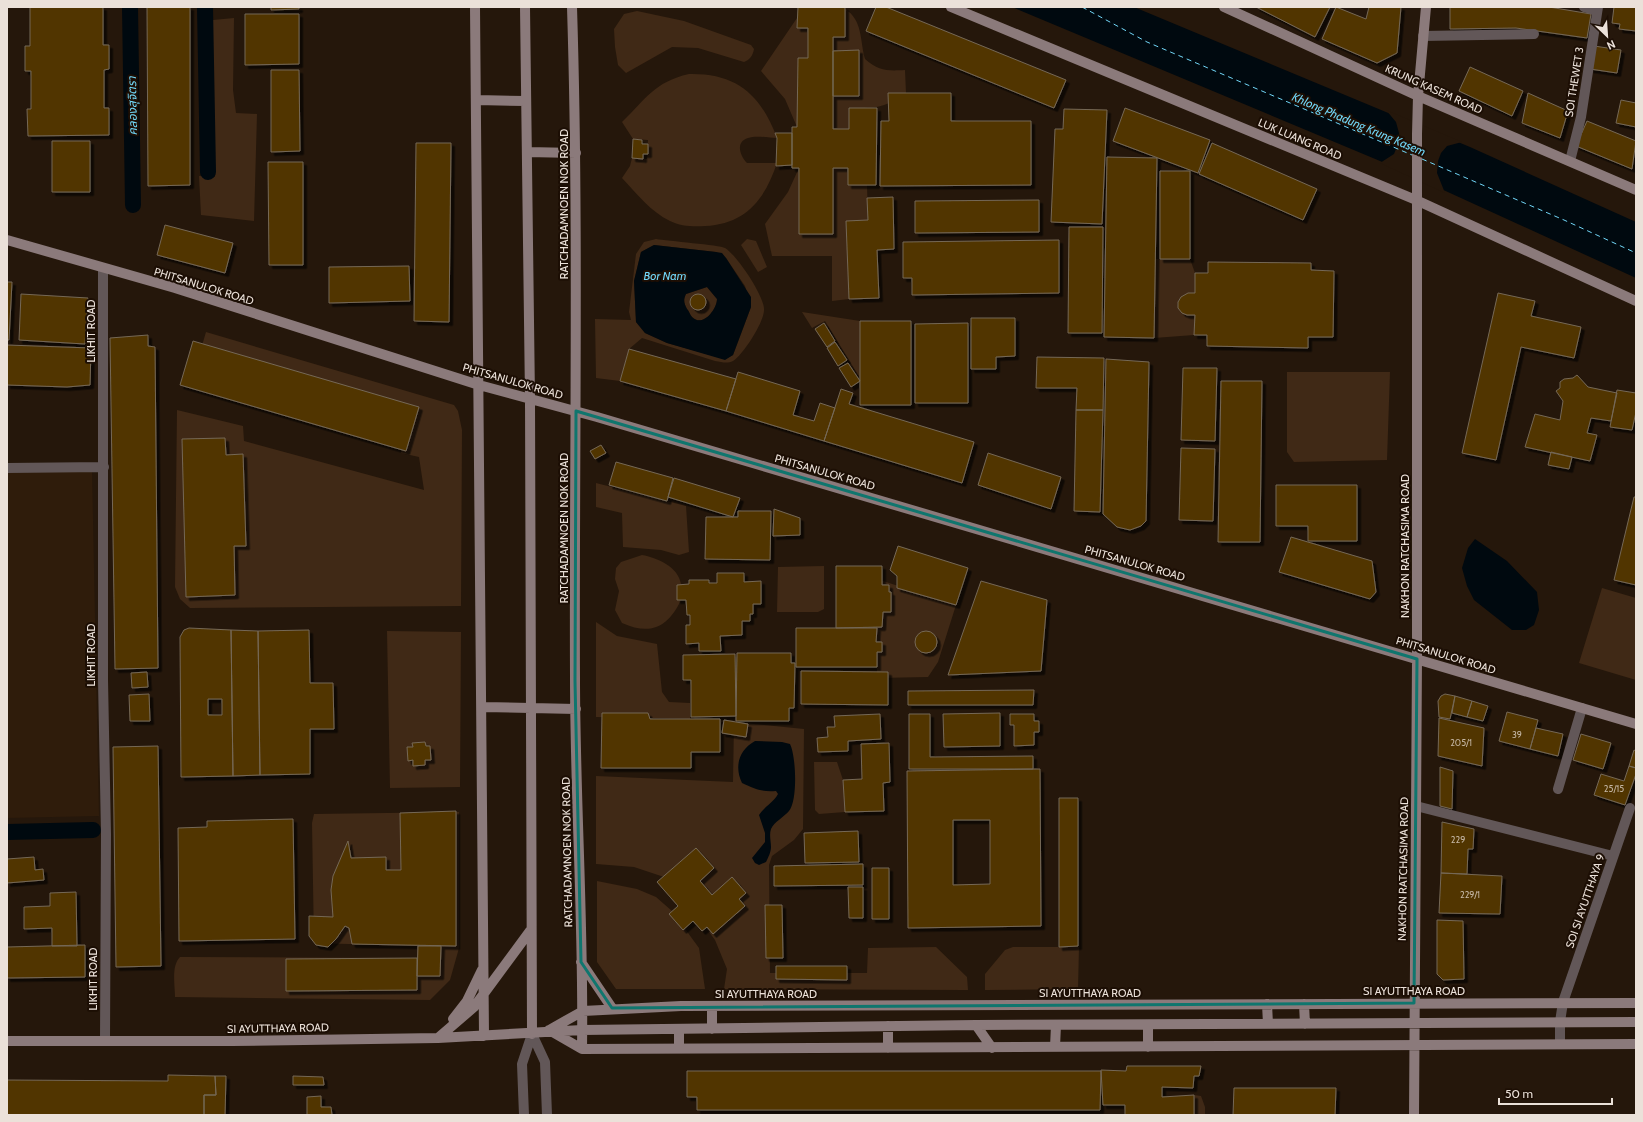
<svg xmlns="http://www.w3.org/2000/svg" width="1643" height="1122" viewBox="0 0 1643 1122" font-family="Cabin,'Noto Sans Thai',sans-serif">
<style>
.built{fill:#2f1c0b}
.green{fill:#402916;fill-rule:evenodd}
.water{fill:#00090f;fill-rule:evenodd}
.pier{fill:#25170b}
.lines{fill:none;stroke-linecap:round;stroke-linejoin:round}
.canal{stroke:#00090f;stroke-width:16}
.ferry{stroke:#71d7f8;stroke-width:1;stroke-dasharray:5 4;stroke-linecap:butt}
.building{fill:#513500;stroke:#756856;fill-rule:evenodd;filter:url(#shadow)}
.street{stroke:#625758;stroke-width:10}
.secondary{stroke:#8b7a7b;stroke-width:10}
.marked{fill:none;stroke:#0f766e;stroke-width:3;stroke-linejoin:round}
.labels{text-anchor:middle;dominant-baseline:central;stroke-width:4;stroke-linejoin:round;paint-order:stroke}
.number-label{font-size:9px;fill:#c4b6a3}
.street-label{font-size:11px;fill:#ebe1d9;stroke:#1c0e04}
.water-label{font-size:12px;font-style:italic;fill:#71d7f8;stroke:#1c0e04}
</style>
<defs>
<filter id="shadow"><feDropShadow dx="3.5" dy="3.5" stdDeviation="0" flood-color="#0009"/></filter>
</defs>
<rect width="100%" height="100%" fill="#25170b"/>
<path class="built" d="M92 470 99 816 7 818V473Z"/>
<path class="green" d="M845 9C863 20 860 41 865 59 879 71 887 71 905 70L906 93C882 109 877 108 849 108V129H833V96L859 95V51H833V37Z
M637 11 684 21 751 45 754 49C753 55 750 60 744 62L698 48 672 47 626 73 618 65 615 47 614 29 624 14Z
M234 18 233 90 236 113 257 114 254 221 201 215 199 176 215 177 211 69 213 20Z
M797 18 798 28H808V58H798L797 127 785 99 761 71Z
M689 74C737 73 761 95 777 138 769 138 756 135 748 138 735 142 740 156 747 163H777C765 199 746 224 705 226 693 227 680 226 670 221 651 212 636 193 622 178L630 166 632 158 647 159 648 140 633 139 622 122C646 99 654 82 689 74Z
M799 168V234H833V168H848V185H867L868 220 846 222 849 299 832 301V256H772L765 224 788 192Z
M656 239C667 241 720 245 725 248 737 255 764 296 764 309 765 321 743 355 733 361 727 364 722 362 715 361L642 338 629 349 620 381 596 378 595 319 631 320 629 312 636 254 644 242ZM654 245 716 252 726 258 745 286 751 307 733 355 725 359 667 343 645 333 636 322 634 281 641 252Z
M747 239 756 241 767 267 758 272 741 245Z
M1155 259H1190L1195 273V293C1172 293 1172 315 1195 315L1194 335 1154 338Z
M707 287 717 299C717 309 703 328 692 317 690 315 689 311 687 309 684 303 683 301 686 294Z
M802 312 860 321V378L825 321 812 328Z
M206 332 454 405 458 411 462 430 461 606 190 608 180 599 175 587 177 410 243 426 244 441 424 490 419 457 401 453 412 410 201 349Z
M1287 372H1390L1387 460 1294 462 1287 452Z
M596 483 686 506 689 552 679 555 661 550 623 547 622 513 596 507Z
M642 555C657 558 678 566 681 584 681 589 678 595 677 600H681C668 627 651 636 622 623L615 610 619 591 615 579 616 568 621 562Z
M824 566V609L818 612H777L778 567Z
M877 579 956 605 938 662 928 677 877 678Z
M1602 588 1636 598V680L1579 663Z
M596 622 617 636 657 644 662 692 669 702 690 703V719L596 717Z
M387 631 461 632 460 787 390 788Z
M734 722 804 729 803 829 794 840 772 856 769 865 770 973H867L868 948 936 947 967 977 968 990 724 989 727 969 715 940 670 879 634 867 596 864V776L733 782Z
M814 762H837L843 780 845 812 819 814 815 810Z
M459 812V948L450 980 430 1000 175 997C175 985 171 966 180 957L417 958V946L314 943 312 823 314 814Z
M597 881 637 889 656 897 672 911 699 948 705 989H616L597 962Z
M1013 947H1079L1078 989 985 990V974L1005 950Z
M1194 1095 1201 1096 1205 1107V1115H1194Z"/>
<path class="water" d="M1012 7H1134L1470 147 1636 222V278L1380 161Z
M654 245 716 252 722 253 726 258 751 297V307L733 355 725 360 667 343 645 333 636 322 634 281 641 252ZM707 287 717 299C717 309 703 328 692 317 690 315 689 311 687 309 684 303 683 300 686 294Z
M1475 539 1507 561 1537 592 1539 610 1534 625 1526 630H1512L1474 600 1467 586 1462 568 1468 548Z
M755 741 782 742 790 744C796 756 798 800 789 811 784 817 774 822 771 829 769 835 771 841 771 847 771 852 768 858 766 862L759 865 755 863 752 858 765 842V833L759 815C765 806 773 803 778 794L776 791C761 792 755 789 742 783 734 766 739 750 755 741Z"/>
<path class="pier" d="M1386 110 1462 142 1447 146 1441 153 1438 161 1437 173 1445 193 1380 163 1394 154 1398 144 1399 133 1396 122Z"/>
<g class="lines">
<path class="canal" d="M130 7 133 205
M205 7 208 172
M7 832 93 830"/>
<path class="ferry" d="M1082 7 1147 42 1412 155
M1422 159 1564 220 1636 253"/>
</g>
<path class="building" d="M30 7H103V45H109V69L104 70V108H109V135L28 136 27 109H31V71H25V46H30Z
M147 7H190V185L148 186Z
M271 7H299V9L271 10Z
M798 7H845V37H833V129H849V108H877L876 185H848V168H833V234H799V168H792V127H797L798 58H808V28H797Z
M876 7H886L1066 80 1054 108 866 31Z
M1256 7H1330L1315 37Z
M1336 7 1366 19 1369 7H1401L1397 53 1377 63 1322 39Z
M1450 7H1549L1591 14 1587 38 1516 28 1450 29Z
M1611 7H1636V31L1619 29 1620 24 1612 23 1614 7Z
M245 14H299V64L245 65Z
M1594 46 1621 50 1617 73 1590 69Z
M859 50V96H833V51Z
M1470 67 1523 91 1512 116 1459 91Z
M271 70H299L300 151 271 152Z
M888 93H951V121H1031V185L880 186 881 121H889Z
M1528 93 1568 111 1560 138 1522 123Z
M1621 100 1636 103V127L1616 123Z
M1125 108 1210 140 1198 173 1113 141Z
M1064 109 1107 110 1102 224 1051 222 1055 129H1063Z
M1587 121 1636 141 1632 169 1576 146Z
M775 133H792V165L776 166 777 138Z
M633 139 642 140V144H648V154H643V159L632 158Z
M52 141H90V192H52Z
M416 143H451L449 322 414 321Z
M1212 143 1317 189 1303 220 1199 174Z
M1107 157 1157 158 1154 338 1104 337Z
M268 162H303V265H269Z
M1160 171H1190V259H1160Z
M893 197 894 249 877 250 879 298 849 299 846 221 868 220 867 198Z
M1039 200V232L915 233V201Z
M165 225 233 243 225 273 157 255Z
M1069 227H1103L1102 333H1068Z
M1059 240V293L912 295V278H903V242Z
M1208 262 1311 263V270L1334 271 1333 337H1308V348L1207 346V335H1194L1195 315H1187L1182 313 1178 308V302L1181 297 1188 293H1195V273H1208Z
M409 266 410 301 329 303V267Z
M7 282H12L9 340H7Z
M1498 293 1535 301 1531 316 1581 327 1574 358 1521 347 1496 460 1462 453Z
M21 294 88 298 85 344 19 340Z
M690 302a8 8 0 1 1 16 0a8 8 0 1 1-16 0Z
M971 318H1015V356L996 357V369H971Z
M860 321H911V405H860Z
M824 323 835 341 827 347 815 329Z
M968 323V403H915V324Z
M148 335V346L155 347 158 668 115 669 110 338Z
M193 341 419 407 406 451 180 385Z
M835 342 847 360 838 366 827 348Z
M7 345 91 348 90 385 67 387 7 385Z
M629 349 736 379 726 411 620 381Z
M1037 357 1104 358 1103 410H1076L1077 388H1036Z
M1106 359 1149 362 1146 521 1141 526 1130 530 1117 527 1103 514Z
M848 363 860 381 851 387 839 368Z
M1183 368H1217L1215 441 1181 440Z
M738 372 800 391 793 415 814 421 820 403 835 408 824 441 726 411Z
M1577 375 1588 387 1617 393 1611 421 1591 418 1587 433 1597 435 1590 461 1525 447 1535 414 1560 420 1563 401 1556 391 1560 388V382L1564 379 1573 378Z
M1221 381H1262L1260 542H1218Z
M841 389 853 393 849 404 974 442 962 483 824 441Z
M1617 390 1636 393V412L1632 430 1610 427Z
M1076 410H1103L1100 512 1074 511Z
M225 438 226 455 243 454 246 546H234L235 595 186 597 182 439Z
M601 445 606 453 595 459 590 451Z
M1181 448 1215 449 1213 521 1179 520Z
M1551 452 1572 457 1569 469 1548 465Z
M988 453 1061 477 1051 509 978 485Z
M616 462 673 478 667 501 609 485Z
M674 478 740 498 733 517 668 497Z
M1276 485H1357V541H1308V526H1276Z
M1634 497H1636V585L1614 580Z
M774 509 800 518V535L773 536Z
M738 511H771L770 560 705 559 706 517H738Z
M1291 537 1372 561 1376 592 1370 599 1279 572Z
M898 546 968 568 956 605 897 588V576L890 570Z
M836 566H882V585H889V592H891V612H883L882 627 836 628Z
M717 573H744V582L761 581V604H753V614H750V621H742V635L720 636 721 651H699V643L686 644V625H690V615H687L686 600H677V585L689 584V580H709V583H717Z
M981 581 1047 600 1041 671 948 675Z
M189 628 231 630 233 776 181 777 180 637 184 630ZM208 699H222V715H208Z
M796 628H877L876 642H882V652H877V667H796Z
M231 630 258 631 260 775 233 776Z
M309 630 310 683H333L334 729H310V774L260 775 258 631Z
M915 642a11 11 0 1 1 22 0a11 11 0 1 1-22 0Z
M737 653H791V663H795L794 708H789V721H736Z
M735 654 736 716 691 717V680H683V655Z
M801 671 888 672V705L801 704Z
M147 672 148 687 132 688 131 673Z
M1034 690 1033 705H908V691Z
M149 694 150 721H130L129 695Z
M1445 694 1455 696 1450 719 1439 717 1438 701 1441 696Z
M1455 696 1472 701 1467 717 1452 713Z
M1472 701 1488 706 1483 721 1467 717Z
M1507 712 1538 720 1530 749 1499 741Z
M602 713H648L650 719H720V752H691V768H601Z
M1000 713V746L944 747 943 714Z
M880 714 881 739 848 741V751L818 752 817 738 828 737 827 727H835L834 716Z
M909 714H930V757L1033 756V769H909Z
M1010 714H1034V721H1039V732H1034V745L1014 746V725H1010Z
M1439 718 1484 728 1482 766 1438 756Z
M724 720 748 724 746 737 722 733Z
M1536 728 1563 734 1558 756 1530 749Z
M1581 734 1611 743 1603 769 1573 760Z
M425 742 426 746H430L431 760H425V765L413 766V760L408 761 407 747H413L412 743Z
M889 743 890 782 883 783 884 811 845 812 843 780 862 779 861 744Z
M158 746 161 966 116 967 113 747Z
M1634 750 1636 751V768L1629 766Z
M1629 766 1636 768V774L1625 805 1594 795 1601 774 1624 781Z
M1440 767 1453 771 1452 809 1440 806Z
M1040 769 1041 926 908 928 907 771ZM953 820H990V884L953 885Z
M1059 798H1078V946L1059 947Z
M456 811V946L352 944 349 928 345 926 336 939 328 947 316 945 309 936V916L333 917 331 890 333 876 348 841 351 858 386 857V870H401L400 813Z
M293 819 295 939 179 941 178 828 207 827V821Z
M1442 822 1474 829 1473 849H1468L1467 874 1441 873Z
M858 831 859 862 805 863 804 833Z
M696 848 714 868 700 881 712 895 732 877 746 893 739 899 745 906 713 934 707 927 702 931 693 921 683 930 669 914 678 906 657 882Z
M34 857 35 870 43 869 44 880 7 883V859Z
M863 864V885L774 886V866Z
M872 868H889V919H872Z
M1441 873 1502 876 1500 914 1439 913Z
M848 887H863V918H849Z
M76 892 77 946H52V928L24 929V907L50 906V893Z
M765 905H782L783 958H766Z
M1437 920 1463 921 1464 979 1443 980 1437 974Z
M85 945V977L7 978V947Z
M418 946H441L440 976H417Z
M417 958V990L286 991V959Z
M776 966H847V980L776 979Z
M1127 1066H1201L1199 1076H1194L1193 1088 1162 1087V1097L1194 1095V1115H1125V1105H1103L1101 1070 1126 1071Z
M687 1071H1101L1100 1110H697V1097H687Z
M168 1075 215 1076 216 1095H204V1115H7V1080L168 1081Z
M215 1076H226L225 1115H204V1095H216Z
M293 1076 323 1077 324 1085H293Z
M1234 1088H1336L1335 1115H1233Z
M321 1096V1107H331L332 1115H307V1097Z"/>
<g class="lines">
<path class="street" d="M1584 7 1597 11
M1423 36 1534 34
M1570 161 1581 117 1598 7
M103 268V680L106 834 105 1041
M7 468 104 467
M1558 789 1582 708
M1416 806 1613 856
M532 1034 545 1062 547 1115
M1560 1044V1022L1563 1002 1630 808
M524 1115 522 1064 532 1034"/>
<path class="secondary" d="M475 7 484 1036
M525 7 530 399 532 1034
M572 7C579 231 574 454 575 677 575 801 584 925 582 1049
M951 7 1416 200 1636 301
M1224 7 1418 96 1636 190
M477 100 525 101
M527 152 576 153
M7 240 175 288 479 385 597 417 1636 724
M483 707 576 709
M581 962 612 1008
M1267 1004 1268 1024
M1304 1004 1305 1024
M712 1006V1029
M453 1019 467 1001 482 970
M976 1025 992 1048
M1148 1025V1047
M888 1026V1048
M551 1029 583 1011 681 1006 1636 1003
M549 1030 582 1049 1636 1044
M438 1038 474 1007 530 931
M7 1041H232L438 1038 582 1030 976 1025 1636 1022
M1055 1047 1056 1025
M679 1048V1029
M1414 1115 1417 659V134L1418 96 1426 7"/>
</g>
<path class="marked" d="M576 411 1417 659 1414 1003 612 1008 581 962 575 681Z"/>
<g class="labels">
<g class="number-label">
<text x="1517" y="734">39</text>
<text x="1461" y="742">205/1</text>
<text x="1614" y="788">25/15</text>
<text x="1458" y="839">229</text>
<text x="1470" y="894">229/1</text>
</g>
<g class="street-label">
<text transform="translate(1574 82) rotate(-81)">SOI THEWET 3</text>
<text transform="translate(1434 89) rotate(24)">KRUNG KASEM ROAD</text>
<text transform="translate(1300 139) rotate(23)">LUK LUANG ROAD</text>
<text transform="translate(564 204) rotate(-90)">RATCHADAMNOEN NOK ROAD</text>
<text transform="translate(204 286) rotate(17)">PHITSANULOK ROAD</text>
<text transform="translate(91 331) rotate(-90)">LIKHIT ROAD</text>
<text transform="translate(513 381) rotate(16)">PHITSANULOK ROAD</text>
<text transform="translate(825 472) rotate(16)">PHITSANULOK ROAD</text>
<text transform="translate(564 528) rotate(-90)">RATCHADAMNOEN NOK ROAD</text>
<text transform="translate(1405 546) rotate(-90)">NAKHON RATCHASIMA ROAD</text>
<text transform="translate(1135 563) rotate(16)">PHITSANULOK ROAD</text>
<text transform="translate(91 655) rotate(-90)">LIKHIT ROAD</text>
<text transform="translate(1446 655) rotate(17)">PHITSANULOK ROAD</text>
<text transform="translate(567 852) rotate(-91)">RATCHADAMNOEN NOK ROAD</text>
<text transform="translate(1403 869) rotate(-89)">NAKHON RATCHASIMA ROAD</text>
<text transform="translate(1585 901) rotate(-71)">SOI SI AYUTTHAYA 9</text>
<text transform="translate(93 979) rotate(-90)">LIKHIT ROAD</text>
<text x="1414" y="991">SI AYUTTHAYA ROAD</text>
<text x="1090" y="993">SI AYUTTHAYA ROAD</text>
<text x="766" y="994">SI AYUTTHAYA ROAD</text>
<text transform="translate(278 1028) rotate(-1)">SI AYUTTHAYA ROAD</text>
</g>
<g class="water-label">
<text transform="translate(132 106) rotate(-91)">คลองสุจิตรา</text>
<text transform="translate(1359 124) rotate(23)">Khlong Phadung Krung Kasem</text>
<text x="665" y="275">Bor Nam</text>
</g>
</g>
<rect width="1643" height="1122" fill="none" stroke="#ebe1d9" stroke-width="16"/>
<g transform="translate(1607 36) rotate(155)" stroke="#1c0e04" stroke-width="3" paint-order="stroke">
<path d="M0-3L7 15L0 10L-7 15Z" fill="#ebe1d9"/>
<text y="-6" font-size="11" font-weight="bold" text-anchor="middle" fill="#ebe1d9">N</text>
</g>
<path d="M1499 1098v6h113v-6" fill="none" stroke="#ebe1d9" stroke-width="2"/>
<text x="1505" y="1098" font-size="12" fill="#ebe1d9" stroke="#1c0e04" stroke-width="3" paint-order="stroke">50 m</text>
</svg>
